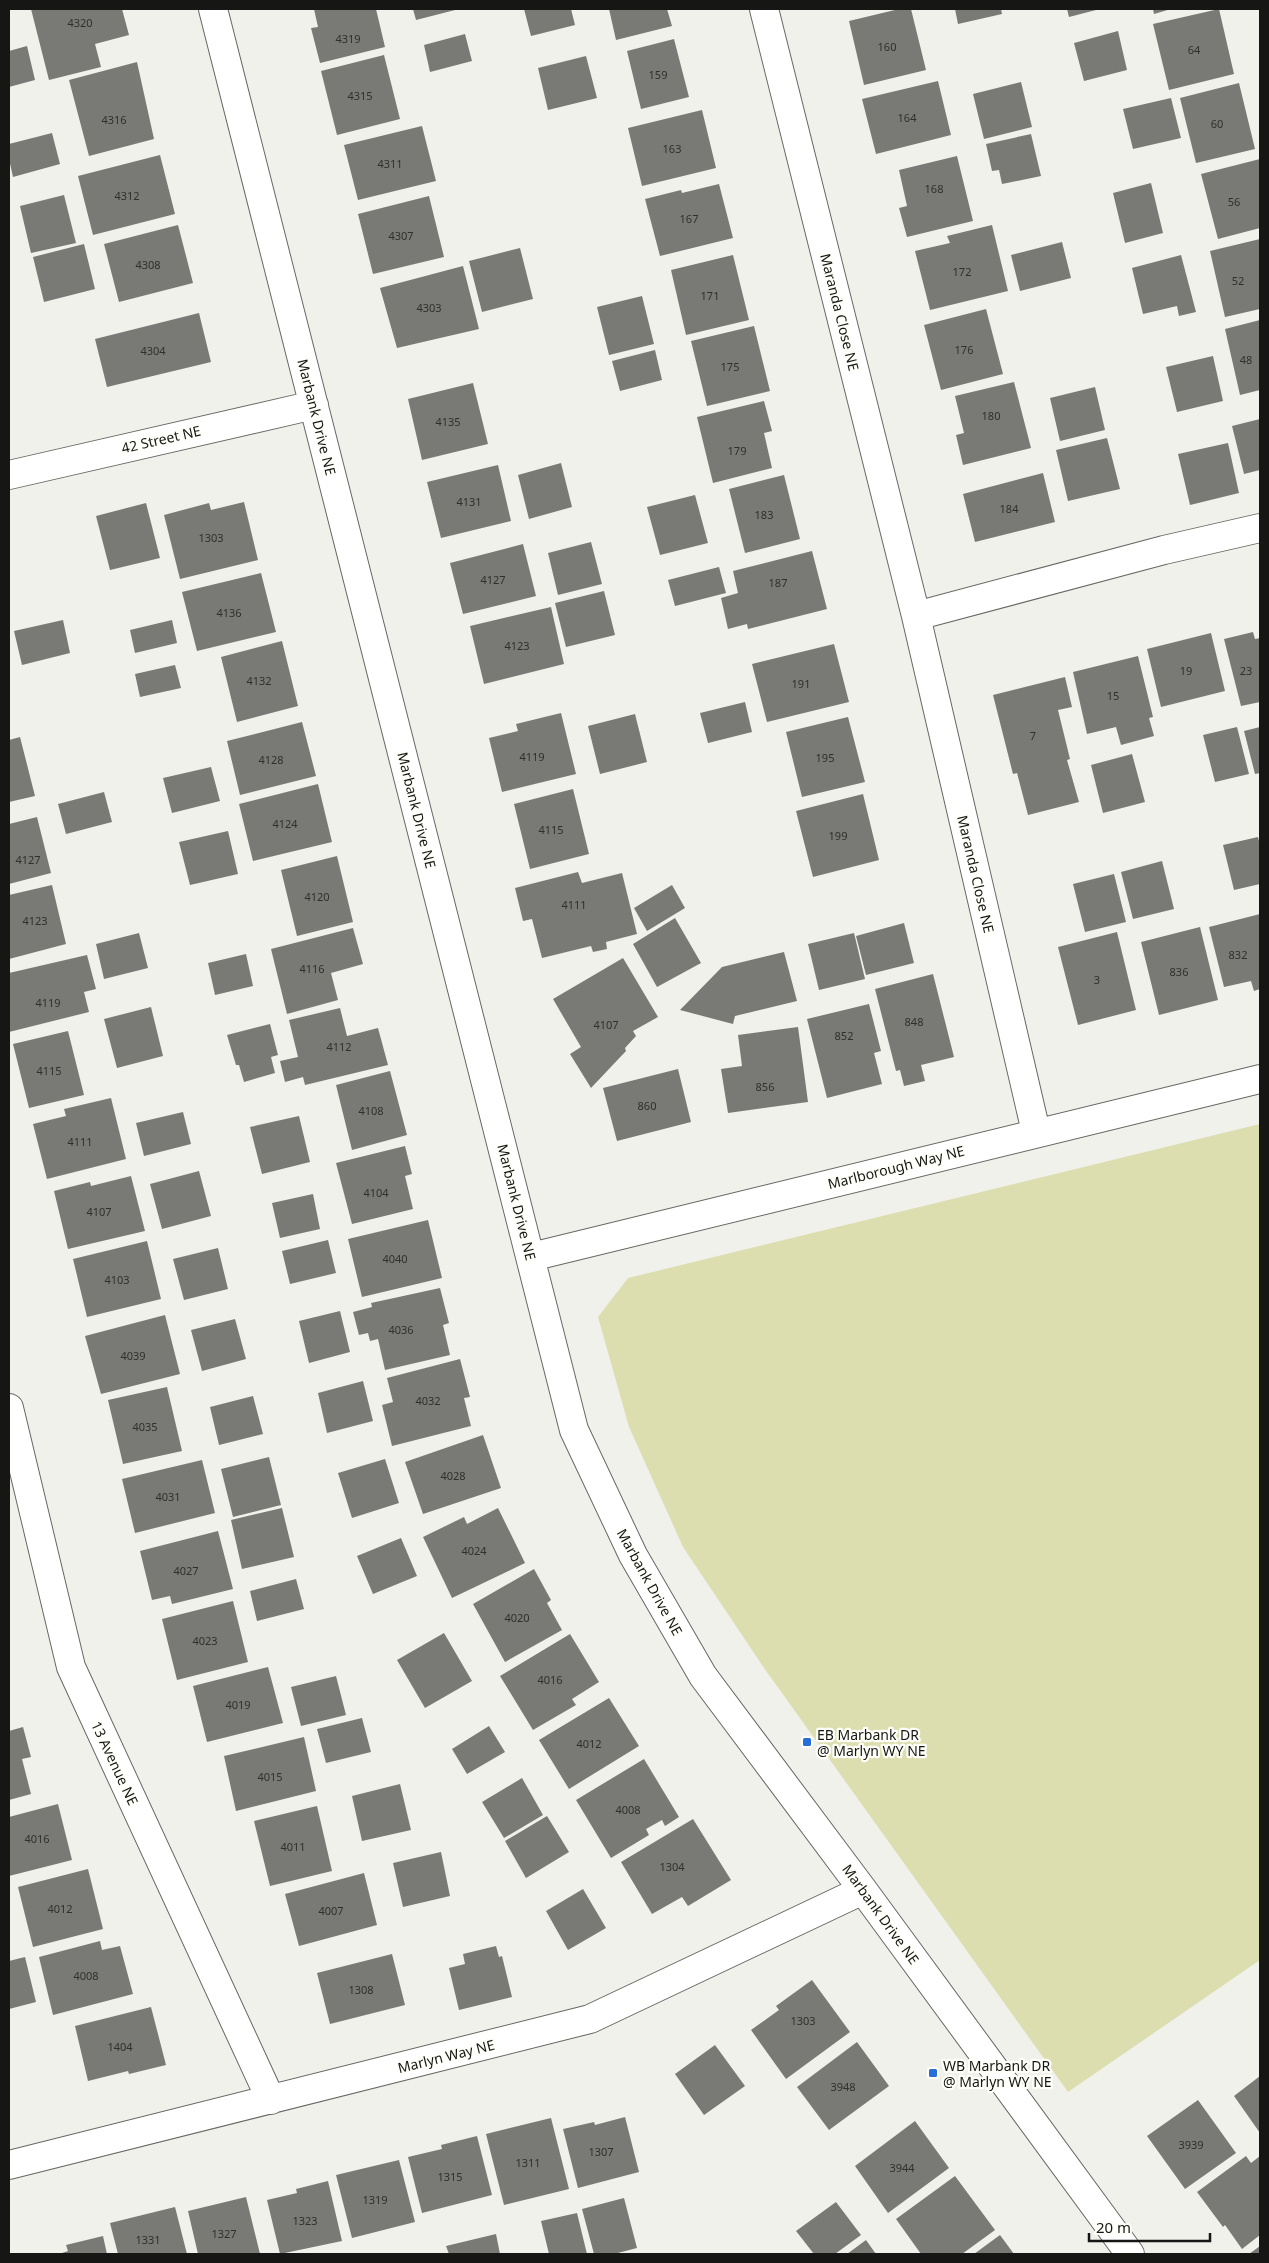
<svg xmlns="http://www.w3.org/2000/svg" width="1269" height="2263" viewBox="0 0 1269 2263" font-family="'Noto Sans',sans-serif">
<style>
.green{fill:#dddeb0}
.building{fill:#797a75}
.lines{fill:none;stroke-linecap:round;stroke-linejoin:round}
.minor-casing{stroke:#676863;stroke-width:30}
.minor{stroke:#fff;stroke-width:28}
.poi-dot{fill:#266eda;stroke:#fefff9;stroke-width:2}
.labels{text-anchor:middle;dominant-baseline:central;stroke-width:4.5;stroke-linejoin:round;paint-order:stroke}
.number-label{font-size:11px;fill:#2f302d}
.street-label{font-size:14px;fill:#161715;stroke:#fefff9}
.poi-label{font-size:14px;fill:#161715;stroke:#fefff9;text-anchor:start}
</style>
<rect width="100%" height="100%" fill="#f1f1ec"/>
<path class="green" d="M1260 1124V1960L1068 2092 764 1668 683 1547 629 1427 598 1317 628 1278Z"/>
<path class="building" d="M31 9H122L129 35 95 44 101 67 49 80Z
M314 9H376L385 47 320 63 311 28 318 27Z
M413 9H459L416 20Z
M524 9H571L575 25 531 36Z
M609 9H667L672 26 616 40Z
M899 9H911L926 70 864 85 849 21Z
M955 9H1001L1002 14 958 24Z
M1067 9H1100L1069 17Z
M1153 9H1171L1154 14Z
M1219 9 1234 74 1169 90 1153 24Z
M1118 31 1127 70 1084 81 1074 43Z
M465 34 472 61 430 72 424 45Z
M674 39 689 97 641 109 627 51Z
M27 46 35 80 9 87V51Z
M384 55 400 119 337 135 321 71Z
M586 56 597 98 548 110 538 68Z
M137 62 154 139 89 156 69 80Z
M938 81 951 135 876 154 862 99Z
M1021 82 1032 127 984 139 973 94Z
M1239 83 1255 149 1196 163 1180 98Z
M1171 98 1181 138 1133 149 1123 109Z
M702 110 716 168 642 186 628 128Z
M422 126 436 181 358 200 344 145Z
M52 133 60 164 13 177 9 159V144Z
M1031 134 1041 176 1002 184 999 170 992 171 986 144Z
M160 155 175 214 93 235 78 176Z
M957 156 973 221 907 237 899 208 907 206 899 170Z
M1260 159V228L1218 239 1201 174Z
M1151 183 1163 233 1125 243 1113 193Z
M719 184 733 238 660 256 645 199 681 190 682 193Z
M64 195 76 243 31 253 20 206Z
M429 196 444 257 373 274 358 214Z
M178 225 193 283 119 302 104 244Z
M992 225 1008 291 930 310 915 251 950 243 947 236Z
M1260 239V309L1225 317 1210 251Z
M1062 242 1071 278 1020 291 1011 255Z
M84 244 95 289 44 302 33 257Z
M520 248 533 299 482 312 469 261Z
M733 255 749 320 686 335 671 270Z
M1181 255 1196 312 1179 316 1177 306 1143 314 1132 268Z
M463 266 479 329 397 348 380 288Z
M642 296 654 344 609 355 597 307Z
M986 309 1003 374 941 390 924 325Z
M199 313 211 362 107 387 95 339Z
M1260 320V390L1240 395 1225 329Z
M754 326 770 391 707 406 691 341Z
M655 350 662 380 620 391 612 361Z
M1213 356 1223 401 1177 412 1166 367Z
M1014 382 1031 448 963 465 956 435 964 433 955 396Z
M473 383 488 444 422 460 408 399Z
M1095 387 1105 430 1060 441 1050 398Z
M764 401 772 431 764 433 772 468 713 483 697 417Z
M1260 419V470L1244 474 1232 426Z
M1107 438 1120 489 1068 501 1056 450Z
M1228 443 1239 493 1190 505 1178 454Z
M561 463 572 507 529 519 518 475Z
M498 465 511 521 441 538 427 482Z
M1043 473 1055 522 975 542 963 494Z
M784 475 800 539 745 553 729 489Z
M695 495 708 543 660 555 647 507Z
M244 502 258 560 180 579 164 515 209 503 211 510Z
M146 503 160 558 110 570 96 516Z
M591 542 602 584 558 595 548 553Z
M523 544 536 596 463 614 450 563Z
M812 551 827 609 748 629 747 624 728 629 721 598 738 593 733 571Z
M719 567 726 593 675 606 668 580Z
M261 573 276 632 197 651 182 592Z
M604 591 615 635 566 647 555 603Z
M551 607 564 664 484 684 470 626Z
M63 620 70 653 22 665 14 631Z
M172 620 177 643 135 653 130 630Z
M1253 632 1255 639 1260 638V702L1241 706 1224 639Z
M1211 633 1225 691 1161 707 1147 649Z
M282 641 298 706 237 722 221 657Z
M834 644 849 702 767 722 752 664Z
M1138 656 1153 717 1149 718 1154 736 1121 745 1116 727 1087 734 1073 672Z
M175 665 181 688 140 697 135 674Z
M1065 677 1072 707 1058 710 1070 759 1067 760 1079 802 1028 815 1017 773 1013 774 993 695Z
M745 702 752 732 708 743 700 713Z
M561 713 576 774 502 792 489 738 518 731 516 724Z
M635 714 647 762 600 774 588 726Z
M848 717 865 782 802 797 786 732Z
M302 722 316 776 240 795 227 741Z
M1237 727 1249 774 1215 782 1203 735Z
M1260 727V773L1255 774 1244 731Z
M20 737 35 796 9 802V740Z
M1132 754 1145 802 1103 813 1091 765Z
M211 767 220 801 172 813 163 778Z
M318 784 332 842 253 861 239 804Z
M573 789 589 854 530 869 514 804Z
M104 792 112 822 66 834 58 804Z
M863 794 879 860 813 877 796 811Z
M37 817 51 873 9 884V824Z
M228 831 238 874 190 885 179 842Z
M1258 837 1260 845V884L1234 890 1223 845Z
M337 856 353 922 297 936 281 870Z
M1162 861 1174 909 1133 919 1121 872Z
M578 872 582 883 622 873 637 934 606 942 607 949 593 952 591 946 542 958 532 919 523 921 515 888Z
M1114 874 1126 922 1085 932 1073 884Z
M52 885 66 944 9 959V895Z
M672 885 685 908 647 931 634 908Z
M1260 914V989L1254 991 1251 981 1224 987 1209 927Z
M675 918 701 963 657 987 633 944Z
M904 923 914 963 866 975 856 936Z
M1200 927 1218 1000 1159 1015 1141 942Z
M353 928 363 964 331 973 338 1000 287 1014 271 949Z
M1117 932 1136 1010 1078 1025 1058 947Z
M139 933 148 968 104 979 96 944Z
M854 933 865 979 819 990 808 944Z
M784 952 797 1001 735 1016 733 1024 680 1010 722 967Z
M246 954 253 986 215 995 208 963Z
M87 955 96 989 84 992 89 1012 9 1032V973Z
M623 958 658 1017 633 1031 636 1036 625 1048 626 1051 591 1088 570 1054 581 1047 553 999Z
M933 974 954 1057 921 1065 925 1081 904 1086 900 1070 896 1071 875 989Z
M869 1004 881 1051 874 1053 882 1084 827 1098 807 1019Z
M151 1007 163 1056 117 1068 104 1019Z
M340 1008 347 1036 378 1028 388 1065 305 1085 303 1077 285 1082 280 1061 298 1057 289 1020Z
M270 1024 278 1055 271 1057 275 1073 244 1082 239 1065H236L227 1035Z
M798 1027 808 1102 728 1113 721 1069 742 1066 738 1035Z
M68 1031 84 1095 29 1108 13 1044Z
M678 1069 691 1122 617 1141 603 1088Z
M390 1071 407 1135 352 1150 336 1085Z
M111 1098 126 1159 47 1179 33 1124 66 1116 64 1109Z
M183 1112 191 1144 144 1156 136 1123Z
M299 1116 310 1162 262 1174 250 1127Z
M405 1146 412 1174 405 1176 413 1209 352 1224 336 1163Z
M199 1171 211 1216 162 1229 150 1184Z
M131 1176 145 1231 68 1249 54 1191 90 1182 91 1186Z
M313 1194 320 1229 280 1238 272 1203Z
M428 1220 442 1278 362 1297 348 1239Z
M328 1240 336 1273 290 1284 282 1251Z
M147 1241 161 1299 87 1317 73 1259Z
M218 1248 228 1289 184 1300 173 1259Z
M440 1288 449 1323 443 1325 450 1355 385 1370 378 1339 370 1341 368 1333 359 1335 353 1312 372 1307 371 1303Z
M340 1311 350 1352 309 1363 299 1321Z
M165 1315 180 1374 101 1394 85 1336Z
M235 1319 246 1359 202 1371 191 1330Z
M460 1359 470 1397 464 1398 471 1426 392 1446 382 1405 393 1402 387 1378Z
M363 1381 373 1421 327 1433 318 1393Z
M167 1387 182 1451 123 1464 108 1400Z
M253 1396 263 1434 219 1445 210 1407Z
M483 1435 501 1488 423 1514 405 1462Z
M269 1457 281 1505 233 1517 221 1469Z
M385 1459 399 1503 352 1518 338 1473Z
M202 1460 215 1513 135 1533 122 1479Z
M282 1508 294 1557 242 1569 231 1520Z
M498 1508 525 1563 452 1598 423 1537 464 1517 467 1524Z
M218 1531 233 1589 172 1604 170 1596 152 1600 140 1551Z
M401 1538 417 1576 373 1594 357 1556Z
M534 1569 551 1600 547 1603 562 1630 505 1662 473 1604Z
M296 1579 304 1609 257 1621 250 1591Z
M233 1601 248 1662 177 1680 162 1619Z
M444 1633 472 1681 425 1708 397 1660Z
M570 1634 599 1682 572 1699 576 1705 533 1730 500 1676Z
M268 1667 283 1723 207 1742 193 1686Z
M336 1676 346 1715 301 1726 291 1687Z
M609 1698 639 1746 569 1789 539 1740Z
M362 1718 371 1752 326 1763 317 1729Z
M489 1726 505 1752 467 1774 452 1749Z
M23 1727 31 1757 22 1759 31 1794 9 1800V1731Z
M304 1737 316 1791 236 1811 224 1756Z
M644 1759 679 1817 665 1826 662 1820 646 1829 649 1835 611 1858 576 1800Z
M522 1778 543 1815 504 1838 482 1802Z
M400 1784 411 1830 362 1841 352 1796Z
M58 1804 72 1860 9 1876V1817Z
M317 1806 332 1871 270 1886 254 1821Z
M547 1816 569 1852 526 1878 505 1841Z
M693 1819 731 1880 688 1906 682 1897 652 1914 621 1862Z
M441 1852 450 1896 403 1907 393 1863Z
M88 1869 103 1929 33 1947 18 1887Z
M364 1873 377 1925 299 1946 285 1894Z
M583 1889 606 1928 568 1950 546 1911Z
M100 1941 102 1950 120 1946 133 1994 53 2015 39 1957Z
M496 1946 499 1957 502 1956 512 1997 459 2010 449 1968 465 1964 463 1954Z
M392 1954 405 2005 330 2024 317 1973Z
M25 1957 36 2002 9 2009V1961Z
M812 1980 850 2032 786 2079 751 2030 779 2010 776 2006Z
M151 2007 166 2065 129 2074 128 2071 88 2081 75 2026Z
M857 2042 889 2086 829 2130 797 2087Z
M715 2045 745 2086 704 2115 675 2074Z
M1260 2076V2133L1234 2096Z
M1198 2100 1236 2153 1185 2189 1147 2136Z
M625 2117 639 2172 578 2188 563 2129 594 2122 595 2125Z
M551 2118 569 2189 504 2205 486 2134Z
M915 2121 949 2168 888 2213 855 2166Z
M477 2136 492 2195 422 2213 408 2157 442 2149 441 2145Z
M1246 2156 1251 2163 1260 2156V2235L1242 2249 1225 2225 1223 2227 1197 2192Z
M399 2160 415 2222 352 2238 336 2175Z
M955 2176 995 2230 962 2254H921L896 2219Z
M328 2181 342 2241 280 2254 267 2200 297 2193 296 2189Z
M246 2197 260 2254H198L188 2211Z
M624 2198 637 2248 614 2254H594L582 2209Z
M836 2202 861 2235 835 2254H814L796 2231Z
M175 2207 187 2254H118L110 2223Z
M577 2213 587 2254H549L541 2221Z
M496 2234 500 2254H449L446 2246Z
M1000 2235 1014 2254H974Z
M103 2236 107 2254H59L68 2251 66 2245Z
M866 2240 876 2254H847Z
M1260 2246V2254H1249Z"/>
<g class="lines">
<g class="minor-casing">
<path id="minor" d="M213 9 574 1430 633 1555 703 1676 863 1890 1130 2254
M764 9 916 616 1036 1132
M9 475 314 405
M916 616 1164 550 1260 528
M531 1257 1260 1079
M9 1408 71 1667 271 2100
M9 2165 590 2019 863 1890"/>
</g>
<use href="#minor" class="minor"/>
</g>
<g class="poi-dot">
<rect x="802" y="1737" width="10" height="10" rx="2.5"/>
<rect x="928" y="2068" width="10" height="10" rx="2.5"/>
</g>
<g class="labels">
<g class="number-label">
<text x="80" y="22">4320</text>
<text x="348" y="38">4319</text>
<text x="887" y="46">160</text>
<text x="1194" y="49">64</text>
<text x="658" y="74">159</text>
<text x="360" y="95">4315</text>
<text x="907" y="117">164</text>
<text x="114" y="119">4316</text>
<text x="1217" y="123">60</text>
<text x="672" y="148">163</text>
<text x="390" y="163">4311</text>
<text x="934" y="188">168</text>
<text x="127" y="195">4312</text>
<text x="1234" y="201">56</text>
<text x="689" y="218">167</text>
<text x="401" y="235">4307</text>
<text x="148" y="264">4308</text>
<text x="962" y="271">172</text>
<text x="1238" y="280">52</text>
<text x="710" y="295">171</text>
<text x="429" y="307">4303</text>
<text x="964" y="349">176</text>
<text x="153" y="350">4304</text>
<text x="1246" y="359">48</text>
<text x="730" y="366">175</text>
<text x="991" y="415">180</text>
<text x="448" y="421">4135</text>
<text x="737" y="450">179</text>
<text x="469" y="501">4131</text>
<text x="1009" y="508">184</text>
<text x="764" y="514">183</text>
<text x="211" y="537">1303</text>
<text x="493" y="579">4127</text>
<text x="778" y="582">187</text>
<text x="229" y="612">4136</text>
<text x="517" y="645">4123</text>
<text x="1186" y="670">19</text>
<text x="1246" y="670">23</text>
<text x="259" y="680">4132</text>
<text x="801" y="683">191</text>
<text x="1113" y="695">15</text>
<text x="1033" y="735">7</text>
<text x="532" y="756">4119</text>
<text x="825" y="757">195</text>
<text x="271" y="759">4128</text>
<text x="285" y="823">4124</text>
<text x="551" y="829">4115</text>
<text x="838" y="835">199</text>
<text x="28" y="859">4127</text>
<text x="317" y="896">4120</text>
<text x="574" y="904">4111</text>
<text x="35" y="920">4123</text>
<text x="1238" y="954">832</text>
<text x="312" y="968">4116</text>
<text x="1179" y="971">836</text>
<text x="1097" y="979">3</text>
<text x="48" y="1002">4119</text>
<text x="914" y="1021">848</text>
<text x="606" y="1024">4107</text>
<text x="844" y="1035">852</text>
<text x="339" y="1046">4112</text>
<text x="49" y="1070">4115</text>
<text x="765" y="1086">856</text>
<text x="647" y="1105">860</text>
<text x="371" y="1110">4108</text>
<text x="80" y="1141">4111</text>
<text x="376" y="1192">4104</text>
<text x="99" y="1211">4107</text>
<text x="395" y="1258">4040</text>
<text x="117" y="1279">4103</text>
<text x="401" y="1329">4036</text>
<text x="133" y="1355">4039</text>
<text x="428" y="1400">4032</text>
<text x="145" y="1426">4035</text>
<text x="453" y="1475">4028</text>
<text x="168" y="1496">4031</text>
<text x="474" y="1550">4024</text>
<text x="186" y="1570">4027</text>
<text x="517" y="1617">4020</text>
<text x="205" y="1640">4023</text>
<text x="550" y="1679">4016</text>
<text x="238" y="1704">4019</text>
<text x="589" y="1743">4012</text>
<text x="270" y="1776">4015</text>
<text x="628" y="1809">4008</text>
<text x="37" y="1838">4016</text>
<text x="293" y="1846">4011</text>
<text x="672" y="1866">1304</text>
<text x="60" y="1908">4012</text>
<text x="331" y="1910">4007</text>
<text x="86" y="1975">4008</text>
<text x="361" y="1989">1308</text>
<text x="803" y="2020">1303</text>
<text x="120" y="2046">1404</text>
<text x="843" y="2086">3948</text>
<text x="1191" y="2144">3939</text>
<text x="601" y="2151">1307</text>
<text x="528" y="2162">1311</text>
<text x="902" y="2167">3944</text>
<text x="450" y="2176">1315</text>
<text x="375" y="2199">1319</text>
<text x="305" y="2220">1323</text>
<text x="224" y="2233">1327</text>
<text x="148" y="2239">1331</text>
</g>
<g class="street-label">
<text transform="translate(840 312) rotate(76)">Maranda Close NE</text>
<text transform="translate(317 417) rotate(76)">Marbank Drive NE</text>
<text transform="translate(161 439) rotate(-13)">42 Street NE</text>
<text transform="translate(417 810) rotate(76)">Marbank Drive NE</text>
<text transform="translate(976 874) rotate(77)">Maranda Close NE</text>
<text transform="translate(896 1167) rotate(-14)">Marlborough Way NE</text>
<text transform="translate(517 1202) rotate(76)">Marbank Drive NE</text>
<text transform="translate(650 1582) rotate(61)">Marbank Drive NE</text>
<text transform="translate(115 1763) rotate(65)">13 Avenue NE</text>
<text transform="translate(881 1914) rotate(54)">Marbank Drive NE</text>
<text transform="translate(446 2056) rotate(-14)">Marlyn Way NE</text>
</g>
<g class="poi-label">
<text x="817" y="1734">EB Marbank DR<tspan x="817" dy="16">@ Marlyn WY NE</tspan></text>
<text x="943" y="2065">WB Marbank DR<tspan x="943" dy="16">@ Marlyn WY NE</tspan></text>
</g>
</g>
<rect width="1269" height="2263" fill="none" stroke="#161715" stroke-width="20"/>
<path d="M1089 2233v8h121v-8" fill="none" stroke="#161715" stroke-width="2.5"/>
<text x="1096" y="2233" font-size="15" fill="#161715" stroke="#fefff9" stroke-width="4" paint-order="stroke">20 m</text>
</svg>
